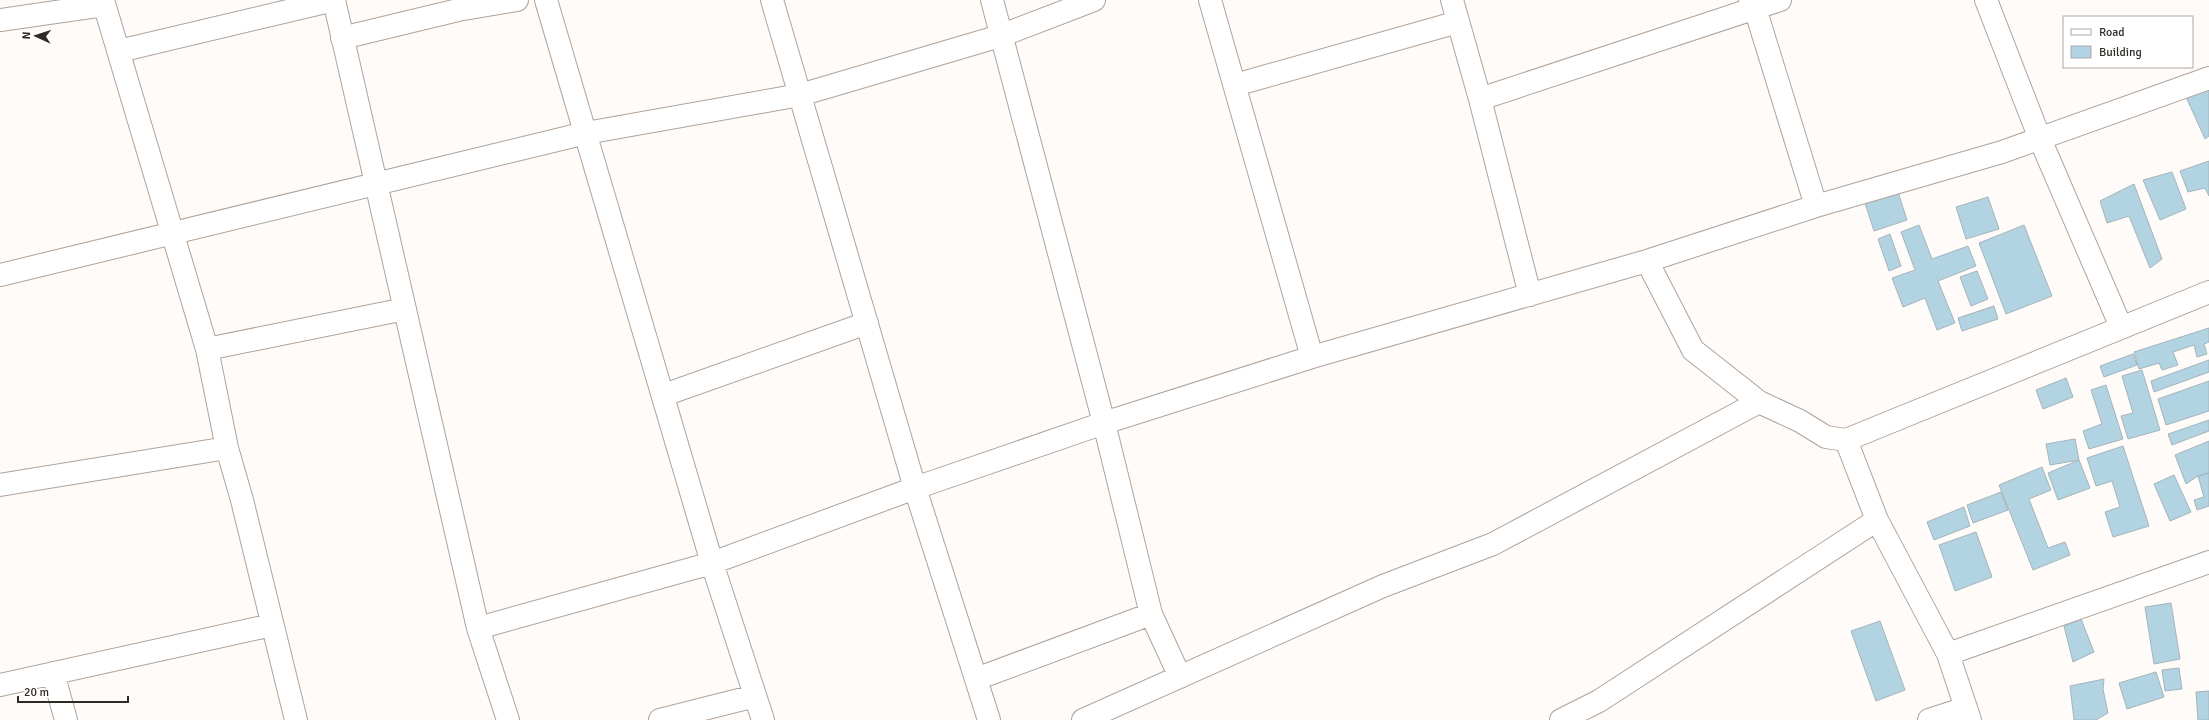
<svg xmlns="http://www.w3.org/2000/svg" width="2209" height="720" viewBox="0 0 2209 720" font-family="Signika,sans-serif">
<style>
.building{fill:#b2d3e2;stroke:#a5b4bb}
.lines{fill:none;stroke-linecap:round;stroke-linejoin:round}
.minor-casing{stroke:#afa39a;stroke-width:24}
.minor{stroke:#fff;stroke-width:22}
</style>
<rect width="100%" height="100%" fill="#fefbf9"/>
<path class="building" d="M2209 86V136L2205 139 2186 97Z
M2209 161V196L2205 188 2188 192 2180 171Z
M2172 172 2186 209 2160 220 2143 180Z
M2134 184 2162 259 2150 268 2129 216 2107 223 2100 201Z
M1897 189 1907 220 1874 231 1864 200Z
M1988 197 1999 229 1966 239 1956 207Z
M1919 225 1932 259 1968 246 1976 266 1938 281 1955 323 1937 330 1925 298 1903 307 1892 278 1915 270 1901 232Z
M2024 225 2052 296 2006 314 1979 243Z
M1890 234 1901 266 1889 271 1878 239Z
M1977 271 1988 299 1971 306 1960 277Z
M1994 306 1998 319 1962 331 1958 318Z
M2209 328V342L2204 344 2207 354 2197 357 2194 345 2173 352 2178 365 2162 370 2159 363 2139 369 2134 352Z
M2133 354 2137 365 2104 377 2100 366Z
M2209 360V372L2154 392 2151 381Z
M2142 370 2160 430 2128 439 2121 416 2133 413 2122 376Z
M2066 378 2073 397 2043 409 2036 390Z
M2209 381V411L2166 425 2158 399Z
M2106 385 2123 439 2089 449 2083 431 2102 424 2091 390Z
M2209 420V431L2172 445 2168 434Z
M2075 439 2079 460 2050 465 2046 444Z
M2209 441V473L2198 476 2186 484 2175 455Z
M2123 446 2149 526 2113 537 2105 512 2120 507 2112 481 2096 486 2087 458Z
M2079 460 2090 488 2058 500 2048 473Z
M2042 467 2051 490 2029 499 2048 548 2065 542 2070 555 2033 570 1999 485Z
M2209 473V506L2197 510 2194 500 2204 497 2198 476Z
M2174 475 2191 512 2170 521 2154 484Z
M2001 492 2008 510 1973 523 1967 505Z
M1964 507 1970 526 1934 540 1927 522Z
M1976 532 1992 577 1955 591 1939 545Z
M2171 603 2180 659 2154 664 2145 607Z
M2081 619 2094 652 2073 662 2064 626Z
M1880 621 1905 690 1876 701 1851 631Z
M2179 668 2182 689 2165 691 2162 670Z
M2156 672 2164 697 2127 709 2119 683Z
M2104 679 2103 689 2108 713 2096 720H2074L2070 686Z
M2209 691V720H2198L2196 692Z"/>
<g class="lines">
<g class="minor-casing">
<path id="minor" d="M103 0 207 349 227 448 242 500 296 720
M334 0 478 628
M546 0 712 563 763 720
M772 0 915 488 989 720
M992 0 1104 423 1151 614 1180 677
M1210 0 1312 357
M1452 0 1480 99 1530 295
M1750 0 1755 8 1816 206
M1986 0 2040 139 2121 327
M0 20 104 5
M342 38 458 10 517 0
M119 51 334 0
M1235 85 1458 22
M1480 99 1780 0
M1647 261 1693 350 1759 402 1800 421 1826 437 1846 440 2209 292
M0 275 586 133 800 95 1000 36 1094 0
M207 349 405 309
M664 395 867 323
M1846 440 1877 520 1948 654 1970 720
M0 485 227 448
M1948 654 2209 562
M53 673 66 720
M976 679 1151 614
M0 685 272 625
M508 720 478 628 712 563 915 488 1104 423 1312 357 1647 261 1816 206 2002 152 2209 78
M660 720 755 696
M1083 720 1383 586 1493 544 1759 402
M1561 720 1599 701 1877 520
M1929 720 1966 708"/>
</g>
<use href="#minor" class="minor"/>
</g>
<rect x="2063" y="16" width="130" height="52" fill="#ffffff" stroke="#abaaa8"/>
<rect x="2071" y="29" width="20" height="6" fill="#ffffff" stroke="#abaaa8"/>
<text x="2099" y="36" font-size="12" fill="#2e2a26">Road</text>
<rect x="2071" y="46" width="20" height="12" fill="#b2d3e2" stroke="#abaaa8"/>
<text x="2099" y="56" font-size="12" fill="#2e2a26">Building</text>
<g transform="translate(36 36) rotate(273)" stroke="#ffffff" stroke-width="3" paint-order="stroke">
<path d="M0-3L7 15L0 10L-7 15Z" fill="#2e2a26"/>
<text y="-6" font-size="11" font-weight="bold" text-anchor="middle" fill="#2e2a26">N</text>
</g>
<path d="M18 696v6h110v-6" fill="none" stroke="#2e2a26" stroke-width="2"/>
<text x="24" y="696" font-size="12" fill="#2e2a26" stroke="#ffffff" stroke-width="3" paint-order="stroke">20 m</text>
</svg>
